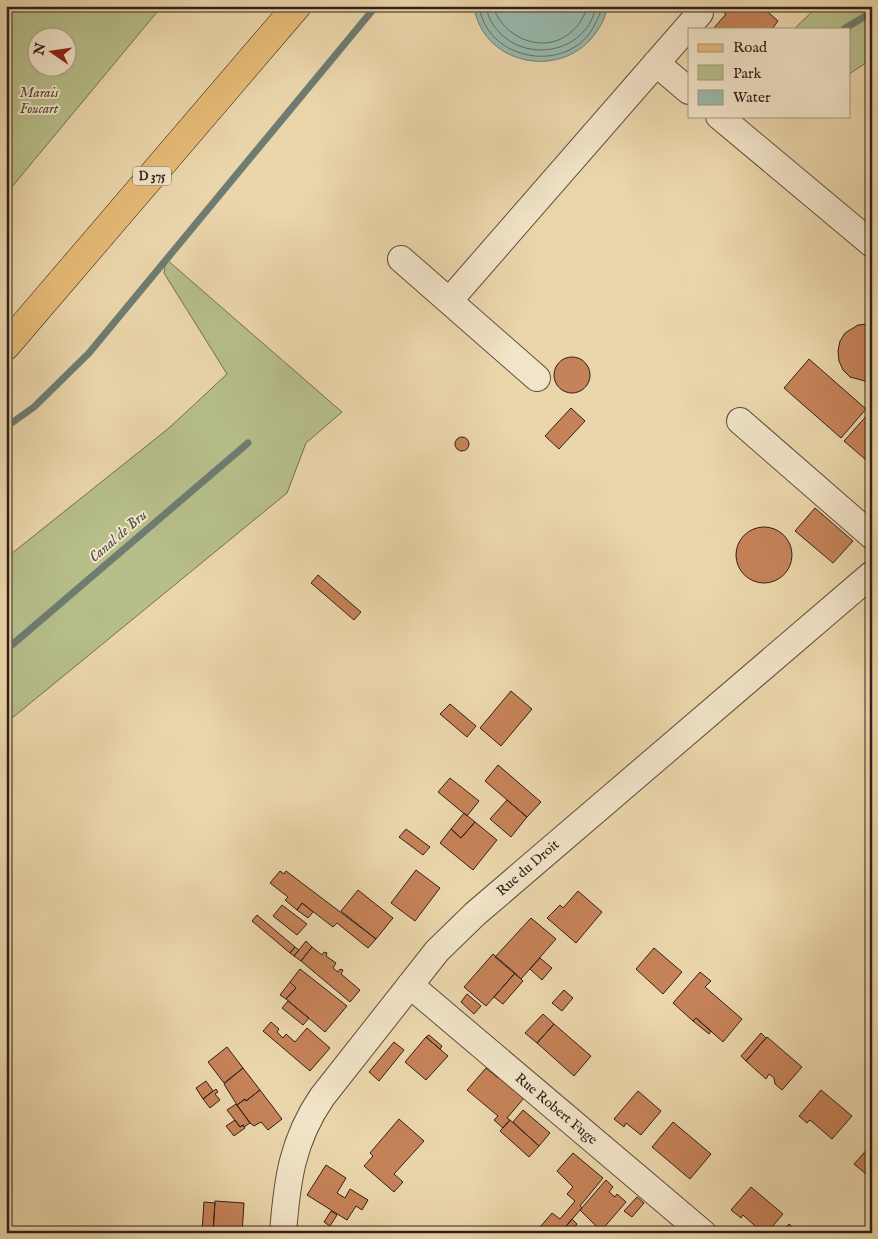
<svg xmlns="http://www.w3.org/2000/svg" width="878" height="1239" viewBox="0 0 878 1239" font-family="'IM FELL English',serif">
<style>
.green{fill:#b6be8a;stroke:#736f52;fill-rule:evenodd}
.water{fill:#98b9ad;stroke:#6e7c72}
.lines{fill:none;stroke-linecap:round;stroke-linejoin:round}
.shore{stroke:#646c64;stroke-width:1}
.stream{stroke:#6e7c72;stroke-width:7}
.building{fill:#c68258;stroke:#30201a}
.minor-casing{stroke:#5f4e3e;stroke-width:28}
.major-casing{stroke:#30201a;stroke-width:29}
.minor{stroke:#f2e4c8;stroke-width:26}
.major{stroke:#e6bb76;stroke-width:28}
.labels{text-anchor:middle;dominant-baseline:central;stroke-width:4;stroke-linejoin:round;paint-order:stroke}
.shield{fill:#f2e4c8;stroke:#6a5b4e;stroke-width:1}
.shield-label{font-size:12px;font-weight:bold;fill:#30201a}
.park-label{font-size:14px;font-style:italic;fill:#524836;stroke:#f2e4c8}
.street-label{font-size:14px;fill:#30201a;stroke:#f2e4c8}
.water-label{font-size:15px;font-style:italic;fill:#4f4e46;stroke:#f2e4c8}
</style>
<rect width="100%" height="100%" fill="#ebd6ab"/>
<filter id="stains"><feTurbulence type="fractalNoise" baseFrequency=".004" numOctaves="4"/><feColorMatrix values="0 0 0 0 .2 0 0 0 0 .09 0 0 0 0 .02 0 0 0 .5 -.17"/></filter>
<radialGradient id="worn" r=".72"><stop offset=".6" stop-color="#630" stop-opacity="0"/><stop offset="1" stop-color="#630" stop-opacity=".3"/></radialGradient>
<path class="green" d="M6 6H162L6 194ZM38 38H68V68H38Z
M818 6H872V59L849 74V29H794Z
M166 259 342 412 306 443 287 493 6 723V558L169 428 227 374 164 273Z"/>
<path class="water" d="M474 6H607C606 19 598 31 590 40 553 80 481 61 474 6Z"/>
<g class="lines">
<path class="shore" d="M479 6C487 63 571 75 595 24 598 18 601 13 602 6
M486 6C487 16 493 26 500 33 530 64 588 51 596 6
M493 6C502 38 545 56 571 32 580 25 584 16 588 6"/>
<path class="stream" d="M844 29 872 12
M6 427 34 407 89 353 376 6
M6 650 248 443"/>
</g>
<path class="building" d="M726 6H761L778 21 772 29H713L726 14 722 11Z
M868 324 872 325V381H865L850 377 843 370 839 361 838 351 840 341 845 333 858 325Z
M554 375a18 18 0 1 1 36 0a18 18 0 1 1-36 0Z
M809 359 866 409 841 438 784 388Z
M571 408 585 421 559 449 545 436Z
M870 412 872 414V465L844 441Z
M455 444a7 7 0 1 1 14 0a7 7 0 1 1-14 0Z
M815 508 853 541 833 563 795 531Z
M736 555a28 28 0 1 1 56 0a28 28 0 1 1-56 0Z
M318 575 361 612 354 620 311 583Z
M511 691 532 709 501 746 480 728Z
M450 704 476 726 467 737 440 714Z
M498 765 541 802 527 817 485 781Z
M450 778 479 801 467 816 438 792Z
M507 800 527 817 511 837 490 819Z
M464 813 475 822 461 838 451 829Z
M475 822 497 840 473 870 440 843 451 829 461 838Z
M406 829 430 847 423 855 399 837Z
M416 870 440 888 415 921 391 903Z
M280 871 284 874 286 871 376 939 368 948 337 923 333 927 302 903 297 910 285 900 288 897 270 883Z
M358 890 393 918 376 939 341 911Z
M578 891 602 912 576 943 547 918 560 905 563 908Z
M302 903 313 912 308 918 297 910Z
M282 905 307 924 297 935 273 916Z
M257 915 295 947 290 953 252 921Z
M531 918 556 939 521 979 495 957Z
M306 941 312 947 301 961 294 956Z
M295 947 299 950 294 956 290 953Z
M312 947 322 955 324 952 327 953 326 956 336 963 333 968 338 972 340 969 343 970 341 974 360 990 350 1002 301 961Z
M654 948 682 972 663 994 636 969Z
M493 954 515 973 486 1006 464 987Z
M540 958 552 968 542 980 530 969Z
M300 969 347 1006 325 1032 286 999 296 988 290 982Z
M700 972 711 981 705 987 742 1019 723 1042 696 1018 693 1021 673 1003Z
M515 973 523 981 503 1004 494 997Z
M290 982 296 988 286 999 280 995Z
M564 990 573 998 562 1011 552 1003Z
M467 994 481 1006 474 1014 461 1002Z
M288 1001 309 1018 303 1025 282 1008Z
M543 1014 554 1024 537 1043 525 1033Z
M696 1018 711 1031 709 1034 693 1021Z
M271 1022 279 1029 277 1032 283 1038 286 1034 295 1042 307 1028 330 1048 310 1071 263 1031Z
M554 1024 591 1056 574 1076 537 1043Z
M761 1033 766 1038 746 1061 741 1056Z
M429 1035 442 1046 440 1049 426 1037Z
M426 1037 448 1056 426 1080 405 1062Z
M767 1037 802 1067 782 1090 775 1084 774 1078 769 1074 766 1079 746 1061Z
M394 1042 404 1050 379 1081 369 1072Z
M227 1047 243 1068 224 1083 208 1062Z
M243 1068 260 1090 246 1101 245 1099 237 1105 224 1084Z
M486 1068 498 1078 499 1077 524 1098 507 1118 510 1120 503 1128 494 1120 498 1116 467 1090Z
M206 1081 213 1091 203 1099 196 1088Z
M216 1089 218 1092 215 1094 220 1100 210 1108 203 1099Z
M260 1090 282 1119 268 1130 261 1122 254 1126 250 1123 237 1105 245 1099 246 1101Z
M821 1090 852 1116 832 1139 810 1120 807 1123 799 1116Z
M638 1091 661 1111 641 1135 626 1123 624 1127 614 1119Z
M236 1104 250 1123 244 1127 243 1125 240 1127 227 1110Z
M523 1110 550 1133 539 1146 513 1122Z
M399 1119 424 1141 394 1174 403 1182 394 1192 364 1166 373 1156 370 1153Z
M235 1120 240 1127 243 1125 245 1128 234 1136 226 1126Z
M510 1120 539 1146 529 1157 500 1131Z
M673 1122 711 1154 690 1179 652 1147Z
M872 1144V1179L854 1164Z
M573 1153 603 1178 580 1206 582 1208 560 1233H535L552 1213 560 1219 575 1201 567 1194 573 1187 557 1171Z
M326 1165 346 1178 337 1193 345 1198 350 1189 368 1200 362 1210 356 1206 347 1220 307 1195Z
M606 1180 613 1187 609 1192 615 1197 617 1194 626 1202 601 1231 580 1210Z
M751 1187 783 1214 767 1233H763L743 1215 741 1218 731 1210Z
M637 1197 644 1203 632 1217 624 1211Z
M215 1201 244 1203 242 1233H202V1231L213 1232Z
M204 1202 215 1203 213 1232 202 1231Z
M331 1211 337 1215 330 1226 324 1222Z
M572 1219 577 1224 570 1233H567L563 1230Z
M789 1224 799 1233H781Z"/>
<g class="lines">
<g class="minor-casing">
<path id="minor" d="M656 63 689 91
M719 116 872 244
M401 259 537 378
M449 301 700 13
M740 421 872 536
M410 985 703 1233
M283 1233C287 1181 292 1141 322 1097L437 951 475 914 872 574"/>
</g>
<g class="major-casing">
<path id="major" d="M6 346 297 6"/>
</g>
<use href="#minor" class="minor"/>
<use href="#major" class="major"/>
</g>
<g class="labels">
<rect class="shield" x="133" y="166.5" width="38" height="19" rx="4"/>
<g class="shield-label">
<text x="152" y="176">D 375</text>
</g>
<g class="park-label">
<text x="39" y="93">Marais<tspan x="39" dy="16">Foucart</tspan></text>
</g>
<g class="street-label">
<text transform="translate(528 868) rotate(-41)">Rue du Droit</text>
<text transform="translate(556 1109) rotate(40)">Rue Robert Fuge</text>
</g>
<g class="water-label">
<text transform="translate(118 536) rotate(-41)">Canal de Bru</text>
</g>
</g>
<rect width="878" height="1239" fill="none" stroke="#ebd6ab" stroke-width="25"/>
<rect x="8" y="8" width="863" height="1224" fill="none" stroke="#30201a" stroke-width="2.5"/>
<rect x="12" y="12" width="853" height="1214" fill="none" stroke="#30201a"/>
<rect x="688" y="28" width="162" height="90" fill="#f2e4c8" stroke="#a49682"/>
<rect x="698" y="44" width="25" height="8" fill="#e6bb76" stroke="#a49682"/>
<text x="733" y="52" font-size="15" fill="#30201a">Road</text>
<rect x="698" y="65" width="25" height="15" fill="#b6be8a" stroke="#a49682"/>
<text x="733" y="78" font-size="15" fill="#30201a">Park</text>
<rect x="698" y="90" width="25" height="15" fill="#98b9ad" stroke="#a49682"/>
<text x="733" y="102" font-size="15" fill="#30201a">Water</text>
<g transform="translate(52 52) rotate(283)"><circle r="24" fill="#f2e4c8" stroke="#a49682"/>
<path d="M0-4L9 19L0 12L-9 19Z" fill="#8f2418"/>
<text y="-8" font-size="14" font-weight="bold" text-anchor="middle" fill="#30201a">N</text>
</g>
<rect width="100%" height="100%" filter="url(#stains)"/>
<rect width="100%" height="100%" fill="url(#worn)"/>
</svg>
